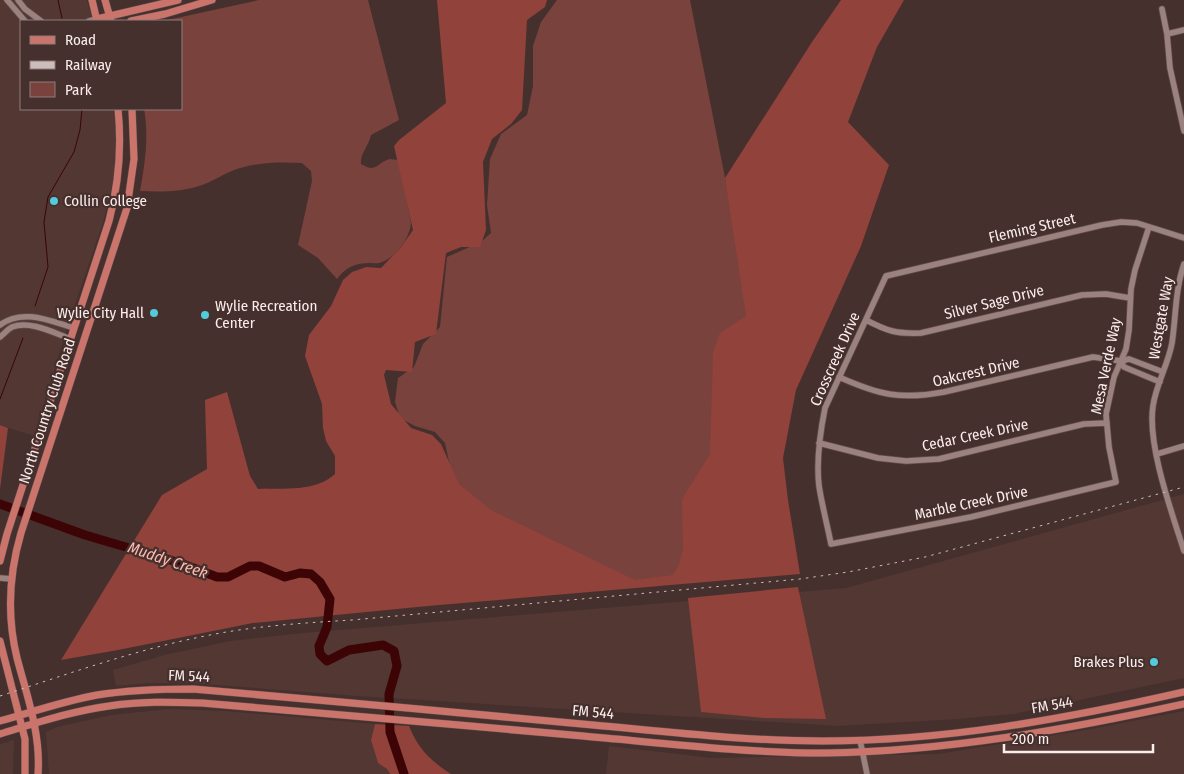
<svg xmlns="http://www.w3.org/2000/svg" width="1184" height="774" viewBox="0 0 1184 774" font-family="'Fira Sans Condensed',sans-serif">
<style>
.built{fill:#533733}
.green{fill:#7a423c}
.forest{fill:#90423b}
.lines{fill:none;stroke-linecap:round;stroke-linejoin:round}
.stream{stroke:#3c0404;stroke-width:1}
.river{stroke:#3c0404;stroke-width:9}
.minor-casing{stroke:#614f4d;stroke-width:7}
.major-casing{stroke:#614f4d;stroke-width:8}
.minor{stroke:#9b827f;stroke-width:5.5}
.major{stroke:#ca746c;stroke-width:7}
.rail{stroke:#ccbcba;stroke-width:1;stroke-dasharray:2.5 5;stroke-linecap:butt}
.poi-dot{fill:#53cbdb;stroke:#45302e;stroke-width:2}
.labels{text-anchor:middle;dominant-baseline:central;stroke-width:4.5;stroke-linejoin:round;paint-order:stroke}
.poi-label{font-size:15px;fill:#fbedeb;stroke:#45302e;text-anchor:start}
.street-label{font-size:15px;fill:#fbedeb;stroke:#45302e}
.water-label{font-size:16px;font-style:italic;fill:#feb8af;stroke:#45302e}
</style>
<rect width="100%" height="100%" fill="#45302e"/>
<path class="built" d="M0 0H87L93 21H21V109H113L116 127 114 178 103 223 69 322 34 436 0 425Z
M1184 494V678L1014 714 957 719 838 726 357 696 191 683H149L116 686 113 670 164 655 230 641 303 633 846 588Z
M169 709 224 711 375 724 371 740 378 763 387 769 390 774H49L46 732 57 727 111 715Z
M1184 711V774H606L609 746 712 758 938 754 1086 730Z
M14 740 13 774H0V744Z"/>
<path class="green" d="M259 0H368L399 120 371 135C369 146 360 153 361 164 377 174 377 162 390 159 392 159 396 160 399 160L411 223C410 238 396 257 382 262 378 264 374 263 370 263 355 263 346 267 337 279L318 258 298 245 312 181 311 171 302 163C283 162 263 162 244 167 229 170 216 180 202 185 182 192 161 192 140 191 145 164 149 136 144 109H181V21H163Z
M557 0H690L757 340 730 575 442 597 453 480 445 443 435 432 415 426 400 418 395 402 398 378 414 367 423 344 440 327 447 257 481 242 491 233 487 205 490 159 501 134 527 115 533 86V46L541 22Z"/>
<path class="forest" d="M437 0H547L545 7 527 20 522 110 511 124 492 139 483 162 486 230 480 247H461L446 253 436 334 415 342 412 372 386 370 384 375 391 404 411 428 432 435 441 444 459 484 491 510 635 580 673 575 679 565 683 549 682 499 710 454 713 353 720 333 746 316 725 178 812 42 841 0H904L877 47 848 122 889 165 861 246 796 390 783 458 788 500 800 574 428 606 253 623 118 650 61 660 162 495 207 469 205 400 227 392 250 476 258 489C283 488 316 492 335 474V456L326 441 323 428 322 404 305 356 309 335 331 306 343 280 352 272 366 267 381 268 401 247 413 230 394 146 399 140 446 103Z
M0 425 8 428 0 489Z
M798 587 826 719 764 718 701 712 688 598Z
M375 724 409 726C419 750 430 760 451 774H390L387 769 378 763 371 740Z"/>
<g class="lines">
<path class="stream" d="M58 0 62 18
M35 306 48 267 44 222 48 197 74 152 80 130 82 109
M0 399 23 338"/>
<path class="river" d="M0 504 85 535 180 563 217 577H228L250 566H259L285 577 300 573 311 574 320 582 330 599 327 627 319 646 320 654 327 661 349 650 383 645 394 651 397 666 389 694 390 732 404 774"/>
<g class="minor-casing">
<path id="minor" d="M7 0 25 21
M18 0 25 9 41 21
M1162 9 1167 34 1170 68 1184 131
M89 21 97 19
M1167 34 1184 30
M1149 227 1135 270 1131 289 1129 330 1126 349 1114 377 1106 414 1109 447 1116 482 971 517 831 544C827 524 822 505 819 486 816 460 820 433 825 408L886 276 1102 225 1121 222 1137 223 1184 238
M1184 264C1175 290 1176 317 1172 343 1168 365 1156 384 1153 406 1147 445 1172 513 1184 551
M866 320C887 331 896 334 921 333L1082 295 1106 294 1130 298
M0 325C22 308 50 321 74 328
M0 337C4 334 8 329 12 327 30 320 54 333 71 339
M1121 361 1124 367 1160 382
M839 377C879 395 901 400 944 392L1093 357 1121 361 1129 359 1163 372
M819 443 878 458 906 461 939 459 1084 424 1107 423
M1157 454 1184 446
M0 578 12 579
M860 740 867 774"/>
</g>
<g class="major-casing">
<path id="major" d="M92 0 97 21
M105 0 111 21
M97 19 178 0
M131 21 165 14 212 0
M0 561 7 534 109 221C119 183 122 148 118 109
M0 641 25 739V774
M0 721C32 712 64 701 97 695 129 690 161 689 193 689 327 700 459 713 593 725 669 732 746 741 822 741 945 741 1065 719 1184 692
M0 734C36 723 72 711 109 706 140 701 171 702 202 703 329 713 456 725 583 736 663 743 745 753 826 753 947 751 1065 730 1184 704
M38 774C41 734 27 696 17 658 7 617 9 574 21 533L127 208 134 159 132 109"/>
</g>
<use href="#minor" class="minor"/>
<use href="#major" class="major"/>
<path class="rail" d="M0 696C68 674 135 650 205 636 253 626 303 623 352 620L800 579 848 572 925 557 1184 487"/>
</g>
<g class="poi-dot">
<circle cx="54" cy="201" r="5"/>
<circle cx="154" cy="313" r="5"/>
<circle cx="205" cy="315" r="5"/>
<circle cx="1154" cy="662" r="5"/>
</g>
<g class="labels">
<g class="poi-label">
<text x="64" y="201">Collin College</text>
<text x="215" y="306">Wylie Recreation<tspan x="215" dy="17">Center</tspan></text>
<text x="144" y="313" text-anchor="end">Wylie City Hall</text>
<text x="1144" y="662" text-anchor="end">Brakes Plus</text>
</g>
<g class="street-label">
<text transform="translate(1032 228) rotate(-13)">Fleming Street</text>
<text transform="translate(994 302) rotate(-14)">Silver Sage Drive</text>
<text transform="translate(1161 318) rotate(-80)">Westgate Way</text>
<text transform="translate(835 359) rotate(-66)">Crosscreek Drive</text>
<text transform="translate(1106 366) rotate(-78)">Mesa Verde Way</text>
<text transform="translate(976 372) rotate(-13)">Oakcrest Drive</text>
<text transform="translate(47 411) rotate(-72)">North Country Club Road</text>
<text transform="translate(975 435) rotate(-12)">Cedar Creek Drive</text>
<text transform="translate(971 503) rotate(-12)">Marble Creek Drive</text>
<text transform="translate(189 676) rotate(2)">FM 544</text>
<text transform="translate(1052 705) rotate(-10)">FM 544</text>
<text transform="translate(593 712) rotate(5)">FM 544</text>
</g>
<g class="water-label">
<text transform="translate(168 560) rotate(19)">Muddy Creek</text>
</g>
</g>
<rect x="20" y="20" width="162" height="90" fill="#45302e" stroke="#8e7c7a"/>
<rect x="30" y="36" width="25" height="8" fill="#ca746c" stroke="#8e7c7a"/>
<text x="65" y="45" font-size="15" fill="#fbedeb">Road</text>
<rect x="30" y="61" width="25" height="8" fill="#ccbcba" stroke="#8e7c7a"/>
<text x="65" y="70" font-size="15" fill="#fbedeb">Railway</text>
<rect x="30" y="82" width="25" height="15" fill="#7a423c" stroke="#8e7c7a"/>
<text x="65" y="95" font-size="15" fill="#fbedeb">Park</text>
<path d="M1004 744v8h149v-8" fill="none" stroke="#fbedeb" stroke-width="2.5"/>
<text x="1012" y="744" font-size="15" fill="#fbedeb" stroke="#45302e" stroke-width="4" paint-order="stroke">200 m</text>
</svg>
